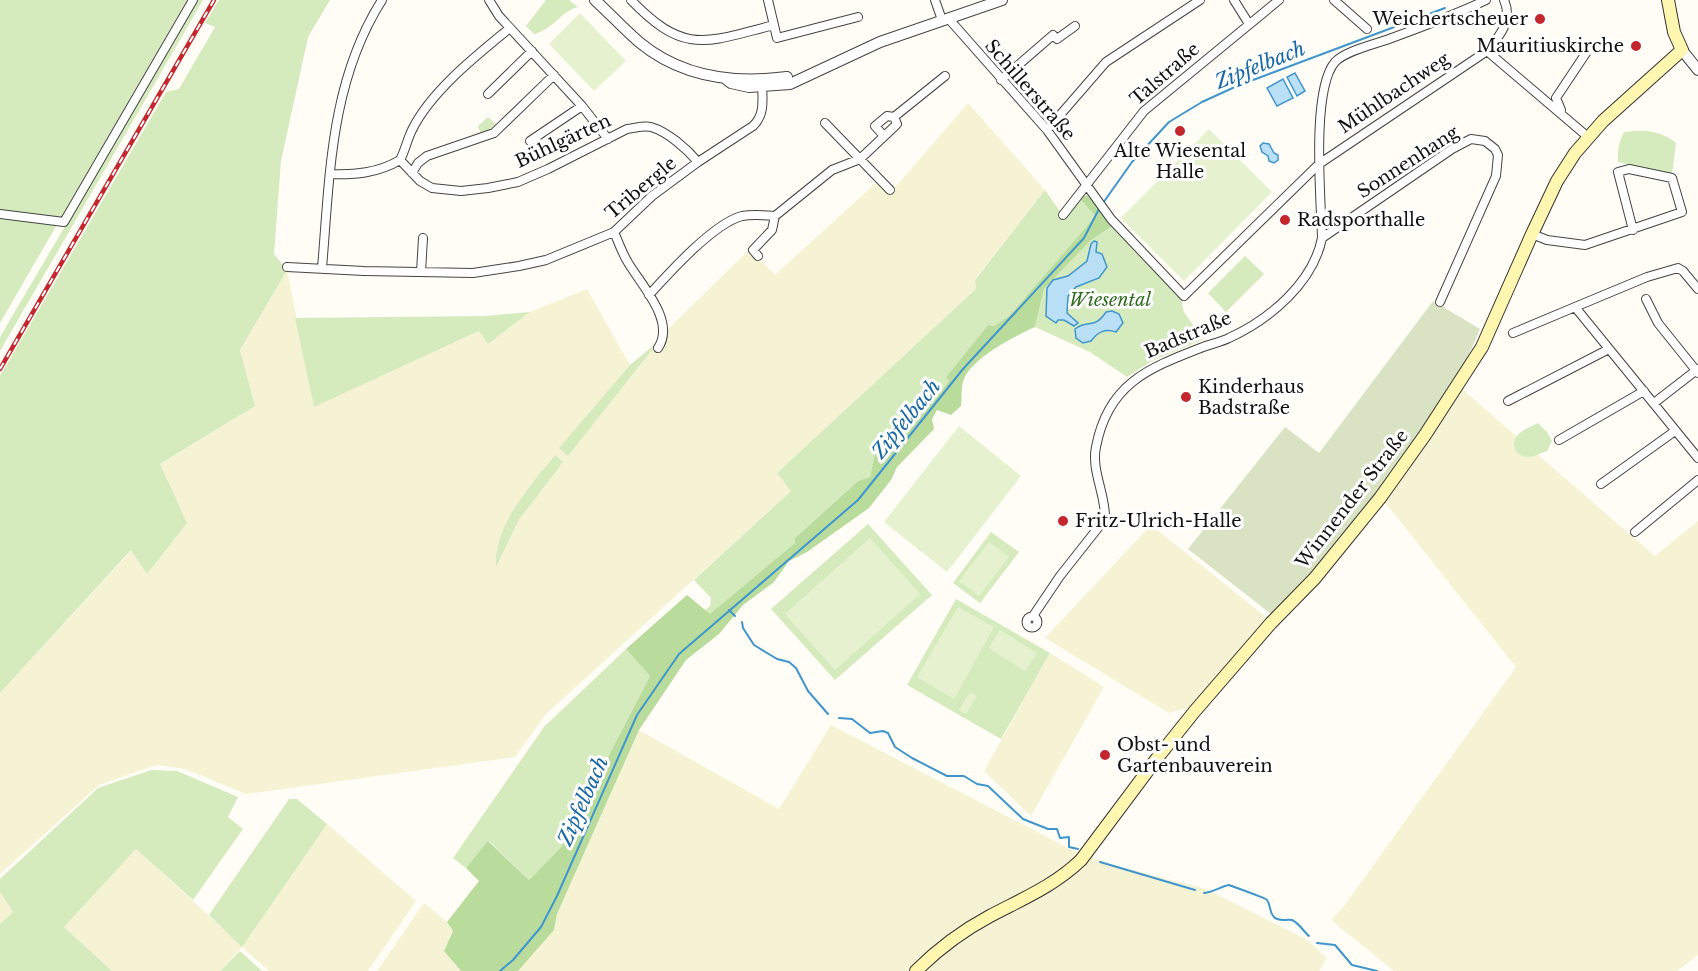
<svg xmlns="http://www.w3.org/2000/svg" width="1698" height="971" viewBox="0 0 1698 971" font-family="'Libre Baskerville',serif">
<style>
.farmland{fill:#f6f3d4}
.green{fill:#d5ebbd}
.forest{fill:#b9dc9c}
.cemetery{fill:#d9e3c4}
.pitch{fill:#e6f2cf}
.water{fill:#b9e0f7;stroke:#3f96cf;stroke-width:1.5}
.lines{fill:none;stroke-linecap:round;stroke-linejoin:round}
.stream{stroke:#3f96cf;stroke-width:2}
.minor-casing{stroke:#444;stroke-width:10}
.tertiary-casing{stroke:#444;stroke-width:12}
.secondary-casing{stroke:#333;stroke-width:14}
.minor{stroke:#fff;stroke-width:8}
.tertiary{stroke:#fff;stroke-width:10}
.secondary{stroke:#fff6b0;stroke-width:12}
.rail-casing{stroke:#c4262e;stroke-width:4.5}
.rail{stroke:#fff;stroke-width:2;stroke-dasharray:7;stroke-linecap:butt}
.poi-dot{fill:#c4262e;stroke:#fff;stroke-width:2}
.labels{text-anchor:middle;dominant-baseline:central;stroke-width:6;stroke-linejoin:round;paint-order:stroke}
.poi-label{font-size:18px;fill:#111;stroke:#fff;text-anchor:start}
.street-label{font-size:18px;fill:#111;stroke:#fff}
.park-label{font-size:18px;font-style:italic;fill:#2f6b1f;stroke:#fff}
.water-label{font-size:20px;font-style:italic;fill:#1768a6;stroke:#fff}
</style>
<rect width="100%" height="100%" fill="#fffdf5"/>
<path class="farmland" d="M968 103 1045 190 975 279 976 289 777 473 792 490 546 714 515 757 246 794 185 769 156 765 99 785 0 874V693L132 550 147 574 159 465 255 406 240 350 287 270 314 406 480 331 488 344 530 312 587 289 630 365 659 341 668 329 750 249 775 275 877 182 892 191Z
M1462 389 1655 556 1698 521V955L1677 971H1394L1331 920 1344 906 1516 667 1384 501Z
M1151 525 1267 618 1191 707 1169 713 1045 638Z
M1050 653 1104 687 1031 816 984 771Z
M831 725 1076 852 1110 864 1206 889 1306 939 1327 958 1319 971H518L554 930 557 914 639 730 779 809Z
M327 824 416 901 368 971H269L242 947 220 971H112L64 927 136 849 242 946Z
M0 892 13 912 0 924Z
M424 903 447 922 453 931 444 951 461 971H377Z"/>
<path class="green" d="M0 0H187L0 323Z
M198 0H203L0 351V337Z
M219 0H330L308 37 281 161 274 254 287 270 240 350 255 406 160 464 187 523 147 574 131 550 0 693V376L166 92 179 89 215 27 205 23Z
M546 0H569L578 7C561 11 554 29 534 34L526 26Z
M488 117 498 126 481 135 478 126Z
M1637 131C1652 130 1664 134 1676 143L1672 174 1618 162C1617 152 1619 141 1624 132Z
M1045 190 1064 217 1079 198 1097 216 1009 316 994 326 988 325 946 377 949 381 896 447 881 461 875 455 870 477 858 481 795 538V543L710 615 705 610 710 606 711 598 694 580 791 491 777 473 976 289 975 280Z
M1114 225 1180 295 1184 312 1193 325 1204 336 1202 340 1152 361 1127 377 1090 352 1035 327 1044 289 1091 240Z
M1245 256 1264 274 1226 312 1208 293Z
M530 312 488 344 479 331 314 407 295 318 485 316Z
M659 341 568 456 559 448 630 365Z
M1538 423 1547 432 1552 441 1547 451C1541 453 1534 457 1528 457 1516 457 1510 445 1517 436 1521 430 1531 427 1538 423Z
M555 455 563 462 518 521 496 567C494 524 530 487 555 455Z
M868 524 932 595 835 680 771 609Z
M991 532 1019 552 980 603 953 583Z
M956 599 1050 653 1001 739 907 685Z
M626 649 650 676 562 846 529 880 489 841 466 868 453 858 544 727Z
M151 770 177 771 238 797 228 817 243 829 193 900 136 849 64 927 112 971H0V924L13 912 0 892V879L98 788Z
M289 799H297L327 824 242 947 209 915Z
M240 951 262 971H220Z"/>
<path class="forest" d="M1087 195 1114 225 1091 240 1044 289 1035 327C1015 336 969 359 963 382 961 389 962 398 961 406L951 415 937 410 932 419 934 429 897 467 891 480 869 508 807 552 789 561 774 582 743 605 719 634 686 660 639 730 557 914 554 930 518 971H461L444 951 453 931 447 922 479 881 466 868 488 841 529 880 562 846 650 676 626 649 687 595 710 614 795 543V538L858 481 870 477 875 454 881 461 896 447 949 381 946 377 988 325 994 326 1009 316 1096 216 1079 198Z"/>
<path class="cemetery" d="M1433 301 1480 329 1472 348 1456 378 1383 488 1330 552 1271 614 1188 549 1285 427 1319 453Z"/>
<path class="pitch" d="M580 13 626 61 594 91 549 44Z
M1209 129 1272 192 1184 281 1121 218Z
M959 426 1021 476 947 572 884 522Z
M870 538 920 594 835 670 785 614Z
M989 542 1009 557 979 596 959 581Z
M958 607 994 627 954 699 917 677Z
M1000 630 1037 653 1025 671 989 648Z
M970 692 977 696 966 714 959 710Z"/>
<path class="water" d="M1295 73 1305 91 1297 96 1287 77Z
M1283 79 1293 98 1277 106 1267 88Z
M1263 143 1269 144 1274 153 1278 155V160L1274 163 1269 161 1268 156 1262 152 1260 146Z
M1094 241 1097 242 1096 252 1102 254 1107 267 1099 278 1076 287 1068 296 1067 313 1078 323 1074 326 1064 320H1058L1056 323 1046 316 1047 288 1053 280 1068 276 1087 261 1091 244Z
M1112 311 1119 314 1123 323 1116 332C1105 328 1098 332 1091 341L1083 343 1076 338 1075 329C1088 319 1094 330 1106 312Z"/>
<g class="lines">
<path class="stream" d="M1103 203 1132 162 1169 122 1202 102 1237 86 1445 8
M729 610 735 616
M742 622 743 628 754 645 777 659 789 662 796 668 808 691 828 714
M839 718 852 719 870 733 883 731 888 733 895 747 912 758 947 776H964L977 784 988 786 1023 819 1048 829H1057L1060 838 1069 837V847L1078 849
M1100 862 1195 890
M1204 893C1214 892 1222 886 1229 885 1234 887 1266 898 1267 900 1271 905 1269 912 1274 917 1279 922 1286 919 1292 920 1299 923 1304 932 1309 936
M1317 943 1335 945 1352 965 1377 971
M500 971 513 960 541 927 557 896 637 715 679 654 858 500 963 369 1084 238 1100 207"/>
<g class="minor-casing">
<path id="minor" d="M489 0 499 16 582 106 608 139
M631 0C685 56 706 42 774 25
M768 0 777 38 858 17
M935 0 942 20
M1234 0 1249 24
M1334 0 1367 29
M948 18 1047 130 1111 219 1184 296 1319 164 1487 51C1500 36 1513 20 1504 0
M1487 51 1588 137
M1001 80 1053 35 1057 39 1075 26
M488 94 532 51
M1561 110 1556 98 1586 53
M894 117 945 76
M825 123 890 190
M1047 130 1106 62 1200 0
M530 141 582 106
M400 160 420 181 432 188 461 191 488 188 518 182 548 169 627 129C635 128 644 125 651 127 668 132 687 149 698 162
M400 160C405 151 407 140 412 130 431 91 477 55 510 28
M412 173 418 163 427 156 494 133 554 75
M330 174C355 175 378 173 400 160
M0 214 64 222 193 0
M1063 215 1144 111 1279 0
M1322 217 1349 221
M614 232C618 241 621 250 626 259 638 282 677 320 658 348
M1532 234 1547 240 1585 245 1682 212 1672 178 1629 169 1618 172 1633 230
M1322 238 1452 149 1471 139 1485 141 1495 149 1498 155 1496 176 1440 302
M758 256 753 250 772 230 775 216
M287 267 364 271 473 273 519 266 546 260 614 232 652 196 698 162 753 126C766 114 762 97 762 81
M322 268C330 175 330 82 382 0
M421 272 423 238
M1698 289 1683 271 1678 268 1647 277 1575 307 1698 458
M649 295C669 273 714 223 742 216 753 214 764 215 775 216L832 170 860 159 895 126 897 124 894 117 887 116 875 126 884 136
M1646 299 1658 323 1698 373
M1513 333 1575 307
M1508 401 1609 349
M1654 403 1698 369
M1559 440 1644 391
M1601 484 1675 431
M1635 532 1698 480
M1033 616 1060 576 1105 519C1106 495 1091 471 1096 447 1108 383 1149 368 1203 347 1211 344 1221 342 1229 338 1270 319 1313 283 1322 238 1321 200 1311 90 1335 62 1345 51 1375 44 1389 39 1422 27 1455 15 1486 0
M1026.5 622a5.5 5.5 0 1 1 11 0a5.5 5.5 0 1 1-11 0Z"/>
</g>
<g class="tertiary-casing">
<path id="tertiary" d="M595 0C610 14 624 29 639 42 681 77 734 84 787 77
M1682 50 1698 70
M726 79 731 83 749 87 790 84 880 42 1002 0"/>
</g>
<g class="secondary-casing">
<path id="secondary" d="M916 971C938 949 962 931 990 916 1022 899 1054 886 1081 860L1158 757 1194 712 1271 623 1315 578 1380 498 1425 435 1482 347 1532 234 1557 181 1575 153 1603 121 1682 50 1674 32 1668 0"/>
</g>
<use href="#minor" class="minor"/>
<use href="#tertiary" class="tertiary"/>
<use href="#secondary" class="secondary"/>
<g class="rail-casing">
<path id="rail" d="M0 369 214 0"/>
</g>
<use href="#rail" class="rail"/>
</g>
<g class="poi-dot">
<circle cx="1540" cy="19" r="6"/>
<circle cx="1636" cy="46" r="6"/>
<circle cx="1180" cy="131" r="6"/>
<circle cx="1285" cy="220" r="6"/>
<circle cx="1186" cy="397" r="6"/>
<circle cx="1063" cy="521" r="6"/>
<circle cx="1105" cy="755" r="6"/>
</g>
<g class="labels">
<g class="poi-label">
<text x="1528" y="19" text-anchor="end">Weichertscheuer</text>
<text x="1624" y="46" text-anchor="end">Mauritiuskirche</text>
<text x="1180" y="151" text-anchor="middle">Alte Wiesental<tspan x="1180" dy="21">Halle</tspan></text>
<text x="1297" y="220">Radsporthalle</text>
<text x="1198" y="387">Kinderhaus<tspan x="1198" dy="21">Badstraße</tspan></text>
<text x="1075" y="521">Fritz-Ulrich-Halle</text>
<text x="1117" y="745">Obst- und<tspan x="1117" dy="21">Gartenbauverein</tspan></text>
</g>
<g class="street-label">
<text transform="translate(1165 74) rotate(-41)">Talstraße</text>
<text transform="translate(1030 90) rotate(49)">Schillerstraße</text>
<text transform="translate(1394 93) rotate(-34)">Mühlbachweg</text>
<text transform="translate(563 141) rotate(-25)">Bühlgärten</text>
<text transform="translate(1408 162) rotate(-33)">Sonnenhang</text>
<text transform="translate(641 188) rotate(-40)">Tribergle</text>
<text transform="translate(1188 335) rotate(-23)">Badstraße</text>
<text transform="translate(1352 499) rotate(-52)">Winnender Straße</text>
</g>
<g class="park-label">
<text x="1110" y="300">Wiesental</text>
</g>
<g class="water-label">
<text transform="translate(1260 65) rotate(-22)">Zipfelbach</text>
<text transform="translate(906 419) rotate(-51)">Zipfelbach</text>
<text transform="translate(583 801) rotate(-66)">Zipfelbach</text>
</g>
</g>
</svg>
